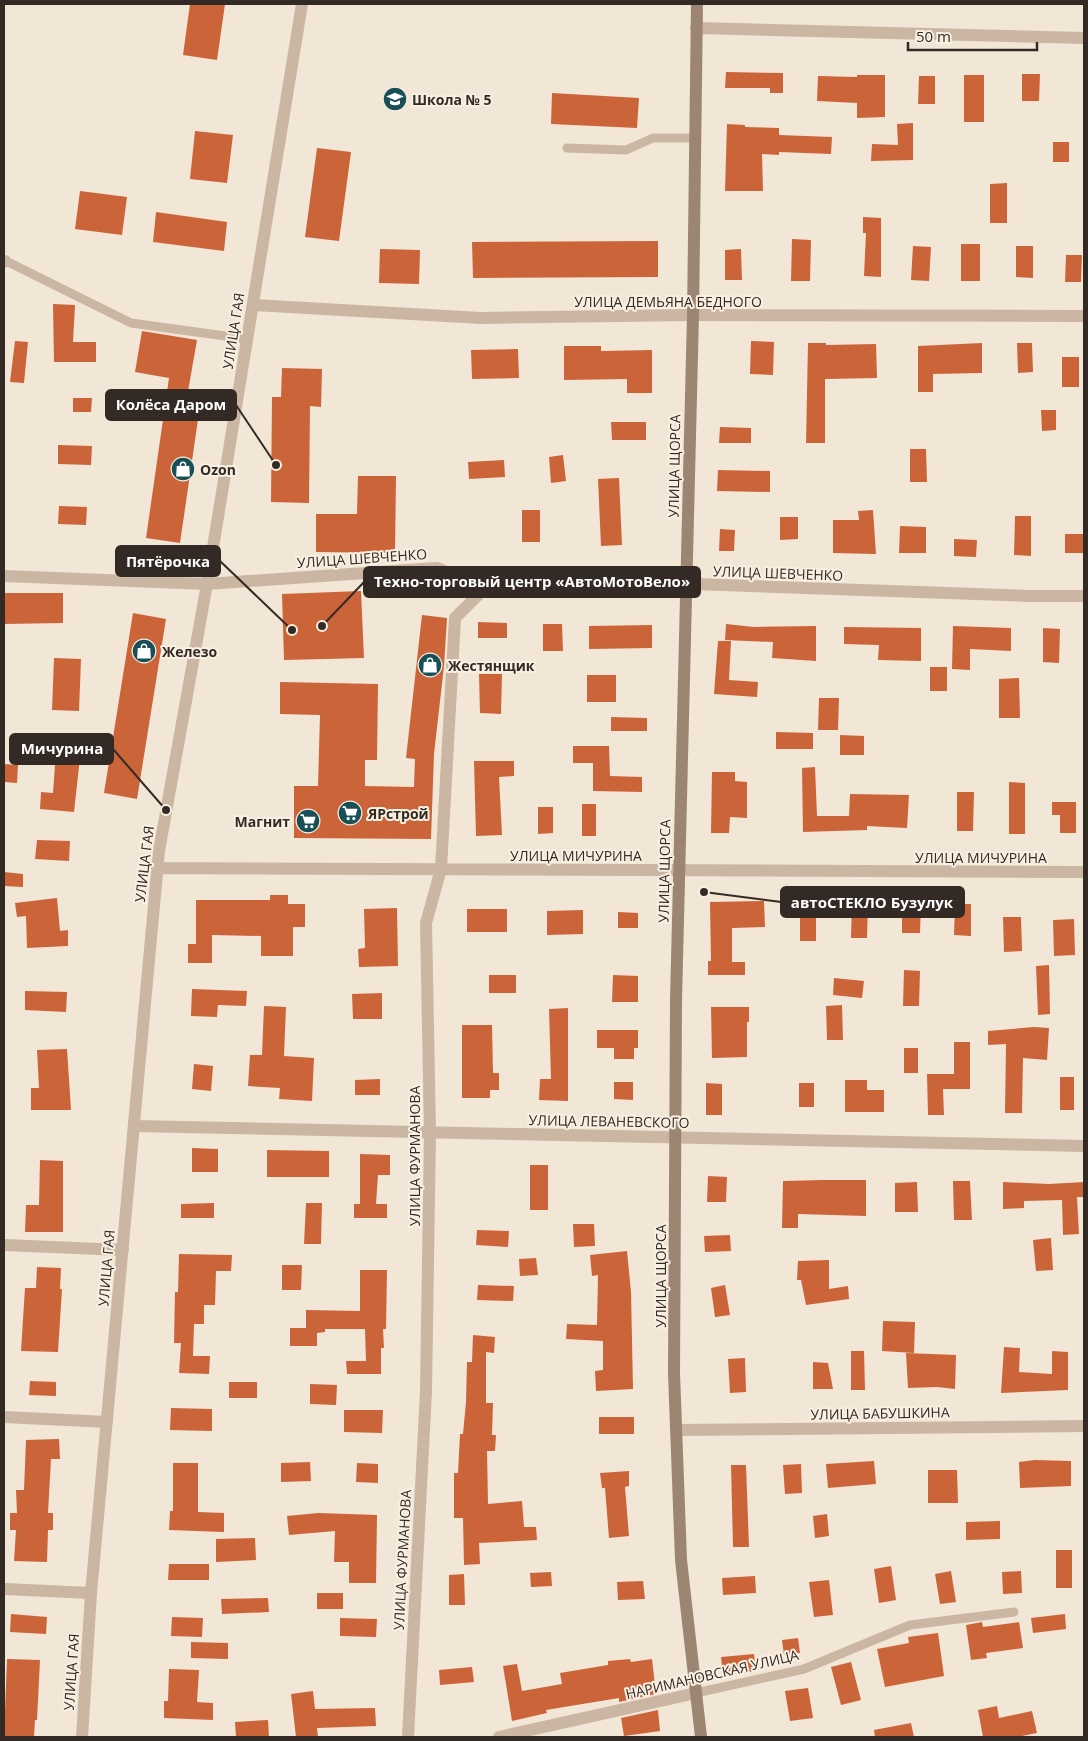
<svg xmlns="http://www.w3.org/2000/svg" width="1088" height="1741" viewBox="0 0 1088 1741" font-family="'Open Sans',sans-serif">
<style>
.building{fill:#cc643a}
.lines{fill:none;stroke-linecap:round;stroke-linejoin:round}
.service{stroke:#cab6a2;stroke-width:9}
.minor{stroke:#cab6a2;stroke-width:12}
.secondary{stroke:#9d8573;stroke-width:12}
.labels{text-anchor:middle;dominant-baseline:central;stroke-width:4;stroke-linejoin:round;paint-order:stroke}
.poi-label{font-size:14px;font-weight:bold;fill:#342a25;stroke:#faf0e2;text-anchor:start}
.street-label{font-size:14px;fill:#342a25;stroke:#faf0e2}
.leader{fill:none;stroke:#342a25;stroke-width:2}
.callout-dot{fill:#342a25;stroke:#faf0e2;stroke-width:2}
.callout{fill:#342a25;stroke:#342a25;stroke-width:2}
.callout-label{font-size:15px;text-anchor:middle;font-weight:bold;fill:#fff}
</style>
<rect width="100%" height="100%" fill="#f2e6d6"/>
<path class="building" d="M190 4H225L217 60 183 55Z
M726 72 783 73V93H770V88H725Z
M1022 74H1040L1039 101H1022Z
M857 75H885V117L857 118V103L817 101 818 76 857 77Z
M964 75H984V122H964Z
M919 76H935V104H918Z
M552 93 639 98 637 128 551 124Z
M913 123V160L871 161 872 144 898 145 897 124Z
M727 124 745 125V127L779 128V135L832 137 831 154 779 152V155L762 154 763 191H725Z
M195 131 233 135 227 183 190 179Z
M1053 142H1069V162H1053Z
M317 148 351 152 339 241 305 237Z
M1007 183V223H990V184Z
M80 191 127 197 122 235 75 229Z
M156 212 227 222 224 251 153 242Z
M863 217 881 218V277L864 276 866 233H863Z
M792 239 811 240 810 281H791Z
M658 241V277L473 278 472 242Z
M961 244H980V281H961Z
M913 246 931 247 929 281 911 280Z
M1016 246H1033V278L1016 277Z
M380 249 420 250 419 284 379 283Z
M741 249 742 280H725V250Z
M1066 255H1082L1081 282H1065Z
M53 304 75 305 73 342H96V362H54Z
M142 331 197 340 187 397 201 399 180 543 146 538 169 378 135 372Z
M15 341 28 342 24 383 10 382Z
M751 341 774 342 773 375 750 374Z
M808 343H826V345L876 344 877 378 825 379V443H806Z
M982 343V373L933 374V392H918V346Z
M1017 343H1032L1033 372 1018 373Z
M564 346H601V351L652 350V393H627V379L564 380Z
M518 349 519 378 472 379 471 350Z
M1062 357H1079V387H1062Z
M282 368 322 369 321 407 310 406 309 503 271 502 272 397H281Z
M73 398H92L91 412H73Z
M1041 410H1056V430L1042 431Z
M611 422H646V440H612Z
M720 427 751 428V443H719Z
M58 445 92 446 91 465 58 464Z
M910 449H926L927 482H910Z
M563 455 566 481 551 483 549 457Z
M504 460 505 477 469 479 468 462Z
M718 470 770 471V492L717 491Z
M358 476H396L395 553 316 552V514H357Z
M619 478 622 545 601 546 598 479Z
M59 506 87 507 86 525 58 524Z
M522 510H540V542H522Z
M873 510 876 554 833 553V520H859L858 511Z
M1015 516H1031V556L1014 555Z
M780 517H798V539L780 540Z
M900 526 926 527V553H899Z
M720 529 735 530 734 551H719Z
M1065 534H1084V553H1065Z
M954 539 977 540 976 557 954 556Z
M361 591 364 658 284 660 282 594Z
M4 593H63V623L4 624Z
M133 613 166 619 137 799 104 793Z
M422 615 447 618 444 666 434 754 431 839 294 838V786H318L320 715 280 714V682L378 684 377 760H365V786L414 787 415 759 406 758Z
M478 622 507 623V638H478Z
M543 624H562L563 651H543Z
M726 624 754 627 816 626V661L772 658 773 642 725 640Z
M652 625V648L589 649V626Z
M953 626 1011 628V651L970 649V670L952 669Z
M844 627 921 628V661L878 660 879 645 844 644Z
M1043 628 1060 629 1059 663 1043 662Z
M718 641H731L729 680 758 682 757 697 714 694Z
M54 658 81 659 79 711 52 710Z
M930 667H947V691H930Z
M479 674H502L501 714 480 713Z
M587 675H616V702H587Z
M1019 678 1020 718H999V679Z
M819 698H839L838 730H818Z
M611 717 647 718V731H611Z
M776 732 813 733V749H776Z
M840 735 864 736V755H840Z
M57 737 82 739 74 812 40 809 41 792 53 793Z
M573 746H609L610 776 642 777V792L593 791V763H573Z
M474 761H514V776L499 777 502 835 476 836Z
M4 764 18 765 17 783 4 782Z
M815 767 817 816H849L850 794 909 795 907 828 867 826V830L803 832 802 768Z
M712 772H735V781L747 782V818L730 817 729 833H711Z
M1009 782 1025 783V834H1009Z
M957 792H974L973 831H957Z
M1052 802H1076V833H1060V815H1052Z
M582 804H596V836H582Z
M538 807H553V833L538 834Z
M37 840 70 841 69 861 35 859Z
M4 872 23 874V887L4 886Z
M270 895H288V904H305V927H293V956H261V936L212 935V963H188V944H196V900H270Z
M57 898 60 931 68 930V946L27 948 26 916 17 917 15 903Z
M764 901 765 927 732 928V962H745V975H708V961H711L710 902Z
M902 901H921L920 933H902Z
M852 902 868 903 867 938H851Z
M800 904H816V941H800Z
M955 904H971V936L954 935Z
M397 908 398 966 359 967 358 949 365 948 364 909Z
M467 909H507V932H467Z
M583 910V934L547 935V911Z
M618 912 638 913V928H618Z
M1003 917H1021L1022 951 1004 952Z
M1074 919 1075 955 1054 956 1053 920Z
M1049 965 1050 1014 1038 1015 1036 966Z
M904 970 920 971 919 1006H903Z
M489 975H516V993H489Z
M613 975 638 976V1002H612Z
M834 978 864 981 862 998 833 995Z
M192 989 247 991 246 1006 218 1005 217 1017 191 1016Z
M25 991 67 992 66 1012 25 1010Z
M382 993V1019H353L352 994Z
M842 1005 843 1040H827L826 1006Z
M264 1006 286 1007 284 1056 314 1058 312 1101 279 1099 280 1088 248 1086 250 1055H262Z
M711 1007H749V1022H747V1057L712 1058Z
M568 1008V1101L539 1100 540 1079H551L549 1009Z
M462 1025H492L493 1073H499V1090H490V1098H462Z
M1034 1027 1049 1028 1047 1060 1023 1058 1022 1113H1005L1006 1044 988 1045V1031Z
M597 1030H638V1048H634V1059H614V1048H597Z
M954 1042H970V1089H943L944 1115H928L927 1074H954Z
M904 1048H918V1073H904Z
M67 1049 71 1110H31V1088H39L37 1050Z
M194 1064 213 1066 211 1091 192 1089Z
M1060 1077H1074V1110H1060Z
M380 1079V1095H355V1080Z
M845 1080H867V1090H884V1112H845Z
M614 1082H633V1100L614 1099Z
M706 1083 722 1084V1115H706Z
M799 1083H814V1107H799Z
M192 1148 218 1149V1172H192Z
M267 1150 329 1151V1177H267Z
M360 1154 390 1155V1175H378L376 1204H387V1218H354V1204H360Z
M40 1160 63 1161V1232H25L26 1205H39Z
M530 1165H548V1210H530Z
M708 1176 727 1177 726 1202H707Z
M822 1180H866V1216L798 1214V1228H782L783 1181Z
M953 1181H970L972 1220H954Z
M917 1182 918 1212H895V1183Z
M1003 1182 1049 1184 1084 1182V1197H1077L1079 1234 1063 1235 1062 1200 1024 1201V1208L1003 1209Z
M214 1203V1218H181V1204Z
M306 1203H322L321 1244H304Z
M573 1224H594L595 1246 574 1247Z
M477 1230 509 1231 508 1247 476 1245Z
M730 1235 731 1251 705 1252 704 1236Z
M1051 1238 1053 1270 1036 1271 1033 1240Z
M627 1251 631 1292 633 1389 596 1391 595 1371 603 1370V1341L566 1339 567 1324 597 1325 598 1275 592 1276 590 1255Z
M179 1254 232 1255 231 1271H216L215 1305H204V1324H194L193 1356H210L209 1374 179 1373 181 1343H174L175 1292H178Z
M536 1258 538 1275 520 1276 519 1259Z
M829 1260V1289L848 1286 849 1299 806 1305 801 1280H797L798 1261Z
M282 1265H302L301 1290H282Z
M37 1267 61 1268 60 1289H62L58 1352 21 1351 25 1288H36Z
M360 1270H387L386 1329H383L384 1348H381V1374H347L346 1361H366L365 1329H325V1332L317 1333V1346H290V1328H306V1310L360 1311Z
M478 1285 514 1286 513 1301 477 1300Z
M725 1285 730 1315 715 1317 711 1288Z
M883 1321 915 1322 914 1353 882 1351Z
M473 1335 495 1337 494 1353 486 1352V1403H493L492 1435H496L495 1451H487L488 1504 522 1501 524 1527H536L537 1540 479 1543 480 1564 464 1565 463 1518H454V1473H458L460 1434H463L466 1402 467 1362H472Z
M1004 1347 1020 1348 1019 1372 1052 1374V1351L1068 1352V1390L1001 1393Z
M851 1351H864L865 1390H851Z
M906 1353 956 1355 955 1389 937 1387 908 1388Z
M745 1358 746 1392 730 1393 728 1359Z
M813 1362 828 1363 833 1389H813Z
M30 1381 56 1382V1396L29 1395Z
M229 1382H257V1398H229Z
M310 1384 337 1385 336 1405 310 1404Z
M171 1408 212 1409V1431L170 1430Z
M344 1410H383L382 1433 344 1432Z
M599 1417H634V1434H599Z
M59 1439 60 1459H51L48 1513H53V1530H48L47 1562 14 1561 16 1530H10V1513H17L16 1490H24L26 1440Z
M1035 1460 1071 1461V1486L1020 1488 1019 1462Z
M874 1461 876 1484 828 1488 826 1464Z
M310 1462 311 1481 281 1482V1463Z
M173 1463H198V1512L224 1513V1532L169 1530 170 1511H173Z
M357 1463 378 1464V1483L356 1482Z
M801 1464 802 1493 785 1494 783 1465Z
M731 1465H746L749 1547H733Z
M928 1470H957L958 1503H928Z
M629 1471V1486L625 1487 629 1536 609 1538 605 1488H602L600 1473Z
M318 1513 377 1515 376 1583H349V1562H334L335 1531 289 1535 287 1516Z
M827 1514 829 1536 815 1538 813 1516Z
M1000 1521V1539L966 1540V1522Z
M255 1538 256 1560 216 1562V1539Z
M1056 1550H1072V1588H1056Z
M169 1564H209V1580H168Z
M891 1566 896 1600 879 1603 874 1569Z
M951 1571 956 1602 940 1604 935 1574Z
M1021 1571 1022 1593 1003 1594 1002 1572Z
M551 1572 552 1586 531 1587 530 1573Z
M464 1574 465 1605H449V1575Z
M755 1576 756 1593 723 1595 722 1578Z
M829 1580 833 1615 814 1617 809 1582Z
M643 1581 645 1599 618 1600 617 1582Z
M317 1593H343V1609H317Z
M268 1598 269 1612 222 1614 221 1599Z
M11 1614 47 1617 46 1634 10 1632Z
M1065 1614 1066 1629 1033 1633 1031 1618Z
M172 1617 203 1618 202 1637 171 1636Z
M340 1618 377 1619 376 1637 340 1636Z
M982 1622 983 1627 1019 1622 1023 1648 986 1653 987 1658 971 1660 966 1625Z
M938 1633 944 1676 885 1687 877 1649 909 1643 908 1637Z
M798 1638 800 1653 784 1655 782 1640Z
M191 1642 228 1643V1659L191 1658Z
M754 1654 756 1671 723 1675 721 1657Z
M7 1659 40 1660 37 1720H35L34 1737H4Z
M630 1659 631 1662 652 1659 656 1694 619 1702V1698L546 1710 547 1713 512 1721 503 1666 517 1664 522 1691 562 1684 560 1673 608 1665V1661Z
M851 1662 861 1700 841 1705 831 1667Z
M472 1667 474 1682 440 1685 439 1670Z
M169 1669 199 1670 197 1702 213 1703V1720L164 1718V1701H168Z
M808 1688 813 1718 790 1721 785 1691Z
M313 1691 315 1709 375 1708 376 1726 317 1728 318 1737H296L291 1694Z
M997 1706 999 1718 1032 1711 1037 1733 1017 1737H983L978 1710Z
M658 1710 660 1731 624 1736 621 1718Z
M268 1720 269 1737H236L235 1722Z
M911 1723 914 1737H875L874 1730Z"/>
<g class="lines">
<path class="service" d="M567 148 626 150 653 138H695
M4 260 131 323 247 339
M696 1693 804 1669 910 1625 1014 1612"/>
<path class="minor" d="M696 28 1084 38
M4 262 5 261
M253 305 481 318 693 315 1084 316
M4 576 207 584 437 568 484 589 554 579 1029 596H1084
M157 868 1084 872
M134 1126 1084 1146
M4 1245 123 1250
M4 1417 107 1422
M676 1430 1084 1426
M4 1589 91 1593
M82 1737 91 1593 159 851 207 584 302 4
M408 1737 426 1391 430 1132 426 923 441 869 455 618 484 589
M499 1737 696 1693"/>
<path class="secondary" d="M697 4 693 315 676 1001 674 1373 681 1560 701 1737"/>
</g>
<defs>
<g id="school-disc" transform="scale(1.25)"><circle r="9.5" fill="#195057" stroke="#faf0e2"/><path d="M0-5L7-2L0 1L-7-2ZM-4 1L0 2.5L4 1V4Q0 6-4 4Z" fill="#fff"/></g>
<g id="shop-disc" transform="scale(1.25)"><circle r="9.5" fill="#195057" stroke="#faf0e2"/><path d="M-5-2.5h2.3a2.7 3.5 0 0 1 5.4 0H5L5.5 6h-11ZM-1.5-2.5h3a1.5 2.3 0 0 0-3 0Z" fill="#fff"/></g>
<g id="supermarket-disc" transform="scale(1.25)"><circle r="9.5" fill="#195057" stroke="#faf0e2"/><path d="M-6-5.5h2.5l.6 2H6L4.5 2H-2.5L-4.4-4H-6ZM-1.5 3.2a1.3 1.3 0 1 0 .1 0ZM3 3.2a1.3 1.3 0 1 0 .1 0Z" fill="#fff"/></g>
</defs>
<g fill-rule="evenodd">
<use href="#school-disc" x="395" y="99"/>
<use href="#shop-disc" x="183" y="469"/>
<use href="#shop-disc" x="144" y="651"/>
<use href="#shop-disc" x="430" y="665"/>
<use href="#supermarket-disc" x="350" y="813"/>
<use href="#supermarket-disc" x="308" y="821"/>
</g>
<g class="labels">
<g class="poi-label">
<text x="412" y="99">Школа № 5</text>
<text x="200" y="469">Ozon</text>
<text x="162" y="651">Железо</text>
<text x="448" y="665">Жестянщик</text>
<text x="368" y="813">ЯРстрой</text>
<text x="290" y="821" text-anchor="end">Магнит</text>
</g>
<g class="street-label">
<text x="668" y="301">УЛИЦА ДЕМЬЯНА БЕДНОГО</text>
<text transform="translate(233 331) rotate(-81)">УЛИЦА ГАЯ</text>
<text transform="translate(674 466) rotate(-89)">УЛИЦА ЩОРСА</text>
<text transform="translate(362 558) rotate(-4)">УЛИЦА ШЕВЧЕНКО</text>
<text transform="translate(778 573) rotate(2)">УЛИЦА ШЕВЧЕНКО</text>
<text x="576" y="855">УЛИЦА МИЧУРИНА</text>
<text x="981" y="857">УЛИЦА МИЧУРИНА</text>
<text transform="translate(144 864) rotate(-83)">УЛИЦА ГАЯ</text>
<text transform="translate(664 871) rotate(-89)">УЛИЦА ЩОРСА</text>
<text transform="translate(609 1121) rotate(1)">УЛИЦА ЛЕВАНЕВСКОГО</text>
<text transform="translate(414 1156) rotate(-90)">УЛИЦА ФУРМАНОВА</text>
<text transform="translate(106 1268) rotate(-85)">УЛИЦА ГАЯ</text>
<text transform="translate(660 1276) rotate(-90)">УЛИЦА ЩОРСА</text>
<text transform="translate(880 1413) rotate(-1)">УЛИЦА БАБУШКИНА</text>
<text transform="translate(402 1560) rotate(-87)">УЛИЦА ФУРМАНОВА</text>
<text transform="translate(71 1672) rotate(-86)">УЛИЦА ГАЯ</text>
<text transform="translate(712 1674) rotate(-13)">НАРИМАНОВСКАЯ УЛИЦА</text>
</g>
</g>
<path class="leader" d="M276 465L236 405M292 630L220 561M322 626L364 582M166 810L113 749M704 892L781 902"/>
<g class="callout-dot">
<circle cx="276" cy="465" r="5"/>
<circle cx="292" cy="630" r="5"/>
<circle cx="322" cy="626" r="5"/>
<circle cx="166" cy="810" r="5"/>
<circle cx="704" cy="892" r="5"/>
</g>
<g class="callout">
<rect x="106" y="390" width="130" height="30" rx="5"/>
<rect x="116" y="546" width="104" height="30" rx="5"/>
<rect x="364" y="567" width="336" height="30" rx="5"/>
<rect x="10" y="734" width="103" height="30" rx="5"/>
<rect x="781" y="887" width="183" height="30" rx="5"/>
</g>
<g class="callout-label">
<text x="171" y="410">Колёса Даром</text>
<text x="168" y="567">Пятёрочка</text>
<text x="532" y="587">Техно-торговый центр «АвтоМотоВело»</text>
<text x="62" y="754">Мичурина</text>
<text x="872" y="908">автоСТЕКЛО Бузулук</text>
</g>
<rect width="1088" height="1741" fill="none" stroke="#342a25" stroke-width="10"/>
<path d="M908 42v8h129v-8" fill="none" stroke="#342a25" stroke-width="2.5"/>
<text x="916" y="42" font-size="15" fill="#342a25" stroke="#faf0e2" stroke-width="4" paint-order="stroke">50 m</text>
</svg>
